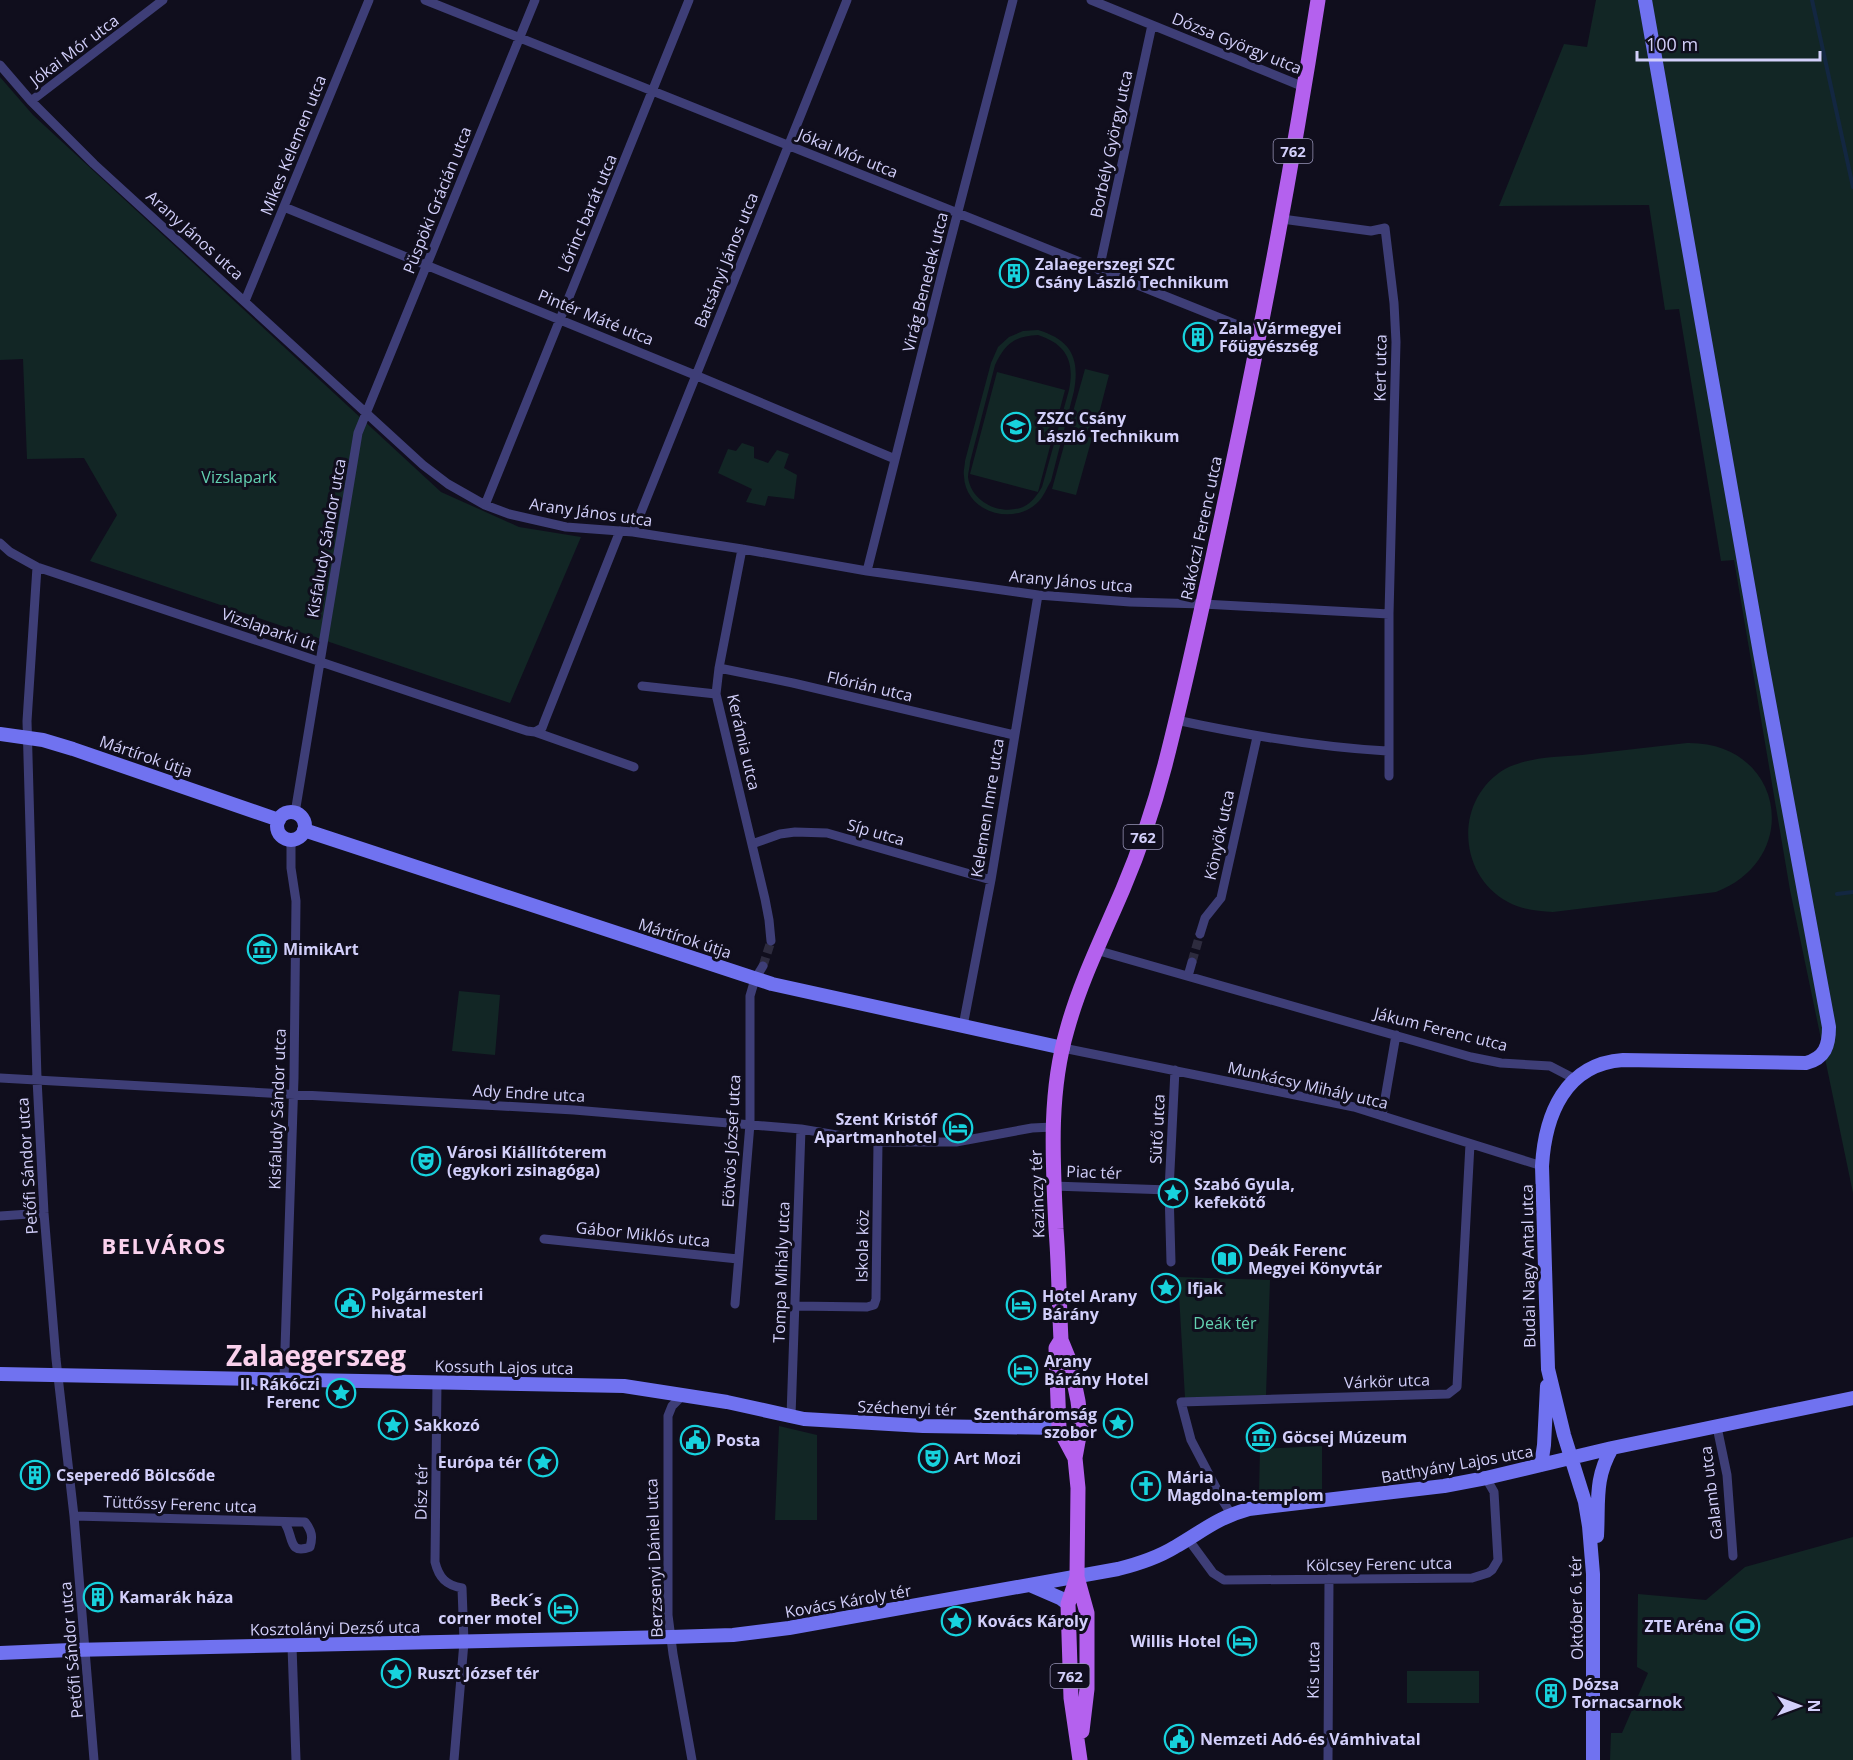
<svg xmlns="http://www.w3.org/2000/svg" width="1853" height="1760" viewBox="0 0 1853 1760" font-family="'Open Sans',sans-serif">
<style>
.green{fill:#122625;fill-rule:evenodd}
.lines{fill:none;stroke-linecap:round;stroke-linejoin:round}
.stream{stroke:#132741;stroke-width:4}
.street-tunnel{stroke:#2d2b3e;stroke-width:9;stroke-dasharray:9 4.5;stroke-linecap:butt}
.street{stroke:#3e3e77;stroke-width:9}
.secondary{stroke:#7072f0;stroke-width:14}
.primary{stroke:#b461ee;stroke-width:15}
.labels{text-anchor:middle;dominant-baseline:central;stroke-width:6;stroke-linejoin:round;paint-order:stroke}
.shield{fill:#100e1d;stroke:#9895b8;stroke-width:1.5}
.shield-label{font-size:15px;font-weight:bold;fill:#d2cffa}
.street-label{font-size:16px;fill:#d2cffa;stroke:#100e1d}
.poi-label{font-size:16px;font-weight:bold;fill:#d2cffa;stroke:#100e1d;text-anchor:start}
.park-label{font-size:16px;fill:#63d1b1;stroke:#100e1d}
.district-label{font-size:22px;font-weight:bold;letter-spacing:1.5px;fill:#fad1ed;stroke:#100e1d}
.town-label{font-size:28px;font-weight:bold;fill:#fad1ed;stroke:#100e1d}
</style>
<rect width="100%" height="100%" fill="#100e1d"/>
<path class="green" d="M1596 0H1853V1193L1790 890 1734 560 1721 561 1679 309 1665 310 1649 205 1499 206 1564 44 1587 47Z
M0 77 33 115 441 492 519 527 581 537 510 703 90 561 117 515 84 458 27 459 23 359 0 360Z
M1038 330C1071 340 1080 358 1074 391L1051 481C1047 487 1044 496 1039 501 1015 527 965 513 964 476 963 471 965 466 965 461L991 363 998 347 1009 337 1023 331ZM1038 335C1066 344 1075 361 1069 390L1042 487C1037 495 1032 503 1023 507 1000 516 971 502 968 477 968 472 970 467 970 462L995 365C1005 344 1014 336 1038 335Z
M1085 369 1109 375 1094 433 1069 426Z
M997 372 1065 390 1038 492 970 474Z
M1068 431 1092 438 1076 495 1052 489Z
M742 443 754 447V458L768 463 777 450 789 454 784 468 797 475 794 499 768 496 765 506 746 502 752 489 718 473 728 449 736 451Z
M1687 743C1782 741 1805 857 1716 892L1553 912C1538 911 1522 910 1508 902 1457 875 1454 799 1505 769 1528 757 1557 757 1582 755 1617 751 1652 747 1687 743Z
M459 991 500 995 495 1055 452 1051Z
M1178 1277 1270 1280 1266 1395 1185 1398Z
M779 1426 817 1435V1520H775Z
M1322 1446V1489L1259 1493 1260 1449Z
M1853 1537V1760H1610L1611 1733H1622L1648 1673 1637 1667 1638 1594 1706 1600 1745 1567Z
M1407 1671H1479V1703H1407Z"/>
<g class="lines">
<path class="stream" d="M1812 0 1853 187
M1837 894 1853 892"/>
<path class="street-tunnel" d="M1192 962 1200 934
M763 966 771 941"/>
<path class="street" d="M425 0 1260 334
M1091 0 1304 87
M0 65 31 101 94 164 423 465 448 484 485 505 509 514 566 527 633 532 742 549 867 571 1038 595 1130 602 1203 604 1389 614
M31 101 163 0
M284 207 695 375 895 459
M1282 219 1371 231 1385 228 1394 303 1396 342 1389 614V776
M1099 270 1152 25
M245 301 369 0
M485 505 689 0
M633 532 847 0
M0 543 10 552 37 567 527 731 535 732 542 728 545 720 620 531
M742 549 719 668 716 694 765 899 769 920 771 941
M37 567 27 721 37 1079 44 1213 56 1359 74 1516 94 1760
M867 571 943 269 1013 0
M719 668 793 683 1014 735
M642 686 716 694
M1176 720C1246 735 1316 747 1387 751
M535 732 634 767
M295 813 358 433 535 0
M752 844 780 834 795 832 827 833 991 880
M1200 934 1205 918 1221 898 1257 737
M1096 950 1471 1057 1501 1063 1550 1066 1575 1079
M1188 976 1192 962
M963 1026 991 880 1038 595
M1063 1048 1354 1107 1542 1166
M0 1078 574 1110 801 1129 878 1142H956L1032 1128 1053 1127
M1382 1116 1396 1035
M1053 1186 1169 1190
M0 1216 44 1213
M544 1239 738 1259
M1171 1262 1169 1190 1175 1070
M735 1304 750 1124V996L755 979 763 966
M795 1306 867 1307 874 1305 876 1299 878 1142
M284 1379 294 1078 296 901 291 868V846L290 840
M437 1382 435 1562C439 1578 446 1585 462 1588L464 1642 454 1760
M683 1395 672 1406 668 1416V1615L673 1654 692 1760
M791 1416 801 1129
M1717 1427 1727 1475 1733 1556
M1231 1514 1223 1501 1191 1440 1181 1402 1448 1394 1457 1387 1470 1144
M74 1516 305 1522C312 1531 313 1537 310 1547 287 1556 294 1534 284 1522
M1188 1539 1213 1573 1224 1580 1472 1578 1488 1573 1492 1570 1498 1560 1494 1492 1486 1478
M292 1646 296 1760
M1328 1760 1329 1579"/>
<path class="secondary" d="M0 734 43 740 73 749 279 820
M277 826a14 14 0 1 1 28 0a14 14 0 1 1-28 0Z
M304 830 772 984 1063 1048
M0 1374 624 1386 727 1402 804 1419 923 1426 1059 1428
M1541 1465 1544 1445 1547 1386
M1597 1536C1599 1502 1594 1479 1612 1448
M1030 1585 1060 1598 1068 1604
M0 1653 71 1650 671 1637 733 1635 789 1628 1118 1569C1138 1564 1157 1558 1175 1547 1203 1531 1216 1518 1249 1509L1444 1486 1486 1478 1612 1448 1853 1398
M1593 1760V1574L1589 1526 1585 1502 1564 1435 1548 1369 1542 1166C1545 1115 1565 1064 1623 1060L1806 1063C1825 1058 1829 1046 1829 1027L1760 653 1645 0"/>
<path class="primary" d="M1061 1340 1056 1348 1059 1428 1075 1458
M1077 1577 1087 1613V1689L1082 1731
M1080 1760 1071 1698 1068 1604 1077 1577 1078 1488 1075 1458 1081 1425 1078 1401 1070 1362 1061 1340C1059 1303 1059 1266 1056 1229 1053 1163 1048 1095 1067 1030 1080 982 1103 936 1123 889 1140 849 1154 807 1165 765 1189 671 1209 577 1229 482 1263 322 1293 162 1318 0"/>
</g>
<defs>
<g id="building-ring" transform="scale(1.5)"><circle r="9.5" fill="#100e1d" stroke="#17d2dd" stroke-width="1.5"/><path d="M-4-6H4V6H1V3H-1V6H-4ZM-2.5-4.3h1.7v1.8h-1.7ZM.8-4.3h1.7v1.8H.8ZM-2.5-1h1.7V.8h-1.7ZM.8-1h1.7V.8H.8Z" fill="#17d2dd"/></g>
<g id="school-ring" transform="scale(1.5)"><circle r="9.5" fill="#100e1d" stroke="#17d2dd" stroke-width="1.5"/><path d="M0-5L7-2L0 1L-7-2ZM-4 1L0 2.5L4 1V4Q0 6-4 4Z" fill="#17d2dd"/></g>
<g id="museum-ring" transform="scale(1.5)"><circle r="9.5" fill="#100e1d" stroke="#17d2dd" stroke-width="1.5"/><path d="M0-6L6-3V-2H-6V-3ZM-5-1h2V3h-2ZM-1-1h2V3h-2ZM3-1h2V3H3ZM-6 4H6V6H-6Z" fill="#17d2dd"/></g>
<g id="hotel-ring" transform="scale(1.5)"><circle r="9.5" fill="#100e1d" stroke="#17d2dd" stroke-width="1.5"/><path d="M-6-4.5h1.5V1H6V5H4.5V3h-9V5H-6ZM-4 0a1.8 1.8 0 1 1 3.6 0ZM.5 0V-2.5h3Q6-2.5 6 0Z" fill="#17d2dd"/></g>
<g id="theatre-ring" transform="scale(1.5)"><circle r="9.5" fill="#100e1d" stroke="#17d2dd" stroke-width="1.5"/><path d="M-5-5.5Q0-4 5-5.5V0Q5 5 0 6Q-5 5-5 0ZM-3.3-2.5H-1v1.5H-3.3ZM1-2.5H3.3v1.5H1ZM-2.8 1Q0 5.5 2.8 1Z" fill="#17d2dd"/></g>
<g id="sight-ring" transform="scale(1.5)"><circle r="9.5" fill="#100e1d" stroke="#17d2dd" stroke-width="1.5"/><path d="M0-6L1.8-2.2L6-1.7L2.9 1.2L3.7 5.4L0 3.3L-3.7 5.4L-2.9 1.2L-6-1.7L-1.8-2.2Z" fill="#17d2dd"/></g>
<g id="library-ring" transform="scale(1.5)"><circle r="9.5" fill="#100e1d" stroke="#17d2dd" stroke-width="1.5"/><path d="M-6-4Q-3-5.5-.7-3.5V5Q-3 3-6 4ZM6-4Q3-5.5 .7-3.5V5Q3 3 6 4Z" fill="#17d2dd"/></g>
<g id="civic-ring" transform="scale(1.5)"><circle r="9.5" fill="#100e1d" stroke="#17d2dd" stroke-width="1.5"/><path d="M-.6-6.5H3V-4.5H.6V-3L4-1V1h2V6H-6V1h2V-1L-.6-3ZM-1.2 2.5V6h2.4V2.5Z" fill="#17d2dd"/></g>
<g id="church-ring" transform="scale(1.5)"><circle r="9.5" fill="#100e1d" stroke="#17d2dd" stroke-width="1.5"/><path d="M-1.2-6h2.4v3.5h3.3v2.4h-3.3V6h-2.4V-.1h-3.3v-2.4h3.3Z" fill="#17d2dd"/></g>
<g id="stadium-ring" transform="scale(1.5)"><circle r="9.5" fill="#100e1d" stroke="#17d2dd" stroke-width="1.5"/><path d="M0-5a6.5 5 0 1 0 0 10a6.5 5 0 1 0 0-10ZM-3.5-1.8h7v3.6h-7Z" fill="#17d2dd"/></g>
</defs>
<g fill-rule="evenodd">
<use href="#building-ring" x="1014" y="273"/>
<use href="#building-ring" x="1198" y="337"/>
<use href="#school-ring" x="1016" y="427"/>
<use href="#museum-ring" x="262" y="949"/>
<use href="#hotel-ring" x="958" y="1128"/>
<use href="#theatre-ring" x="426" y="1161"/>
<use href="#sight-ring" x="1173" y="1193"/>
<use href="#library-ring" x="1227" y="1259"/>
<use href="#sight-ring" x="1166" y="1288"/>
<use href="#civic-ring" x="350" y="1303"/>
<use href="#hotel-ring" x="1021" y="1305"/>
<use href="#hotel-ring" x="1023" y="1370"/>
<use href="#sight-ring" x="341" y="1393"/>
<use href="#sight-ring" x="1118" y="1423"/>
<use href="#sight-ring" x="393" y="1425"/>
<use href="#museum-ring" x="1261" y="1437"/>
<use href="#civic-ring" x="695" y="1440"/>
<use href="#theatre-ring" x="933" y="1458"/>
<use href="#sight-ring" x="543" y="1462"/>
<use href="#building-ring" x="35" y="1475"/>
<use href="#church-ring" x="1146" y="1486"/>
<use href="#building-ring" x="98" y="1597"/>
<use href="#hotel-ring" x="563" y="1609"/>
<use href="#sight-ring" x="956" y="1621"/>
<use href="#stadium-ring" x="1745" y="1626"/>
<use href="#hotel-ring" x="1242" y="1641"/>
<use href="#sight-ring" x="396" y="1673"/>
<use href="#building-ring" x="1551" y="1693"/>
<use href="#civic-ring" x="1179" y="1739"/>
</g>
<g class="labels">
<g class="shield">
<rect x="1273.5" y="139" width="39" height="24" rx="4.5"/>
<rect x="1123.5" y="825" width="39" height="24" rx="4.5"/>
<rect x="1050.5" y="1664" width="39" height="24" rx="4.5"/>
</g>
<g class="shield-label">
<text x="1293" y="151">762</text>
<text x="1143" y="837">762</text>
<text x="1070" y="1676">762</text>
</g>
<g class="street-label">
<text transform="translate(1237 43) rotate(22)">Dózsa György utca</text>
<text transform="translate(74 50) rotate(-37)">Jókai Mór utca</text>
<text transform="translate(1111 144) rotate(-78)">Borbély György utca</text>
<text transform="translate(293 145) rotate(-68)">Mikes Kelemen utca</text>
<text transform="translate(848 153) rotate(22)">Jókai Mór utca</text>
<text transform="translate(437 200) rotate(-68)">Püspöki Grácián utca</text>
<text transform="translate(587 213) rotate(-67)">Lőrinc barát utca</text>
<text transform="translate(195 235) rotate(42)">Arany János utca</text>
<text transform="translate(726 260) rotate(-68)">Batsányi János utca</text>
<text transform="translate(925 282) rotate(-76)">Virág Benedek utca</text>
<text transform="translate(596 317) rotate(22)">Pintér Máté utca</text>
<text transform="translate(1380 368) rotate(-89)">Kert utca</text>
<text transform="translate(591 512) rotate(8)">Arany János utca</text>
<text transform="translate(1201 528) rotate(-78)">Rákóczi Ferenc utca</text>
<text transform="translate(326 538) rotate(-80)">Kisfaludy Sándor utca</text>
<text transform="translate(1071 581) rotate(5)">Arany János utca</text>
<text transform="translate(269 629) rotate(19)">Vizslaparki út</text>
<text transform="translate(870 686) rotate(13)">Flórián utca</text>
<text transform="translate(744 742) rotate(77)">Kerámia utca</text>
<text transform="translate(146 756) rotate(19)">Mártírok útja</text>
<text transform="translate(987 808) rotate(-81)">Kelemen Imre utca</text>
<text transform="translate(876 832) rotate(16)">Síp utca</text>
<text transform="translate(1219 835) rotate(-78)">Könyök utca</text>
<text transform="translate(685 938) rotate(18)">Mártírok útja</text>
<text transform="translate(1441 1029) rotate(14)">Jákum Ferenc utca</text>
<text transform="translate(1308 1085) rotate(13)">Munkácsy Mihály utca</text>
<text transform="translate(529 1093) rotate(3)">Ady Endre utca</text>
<text transform="translate(277 1109) rotate(-88)">Kisfaludy Sándor utca</text>
<text transform="translate(1157 1129) rotate(-87)">Sütő utca</text>
<text transform="translate(731 1141) rotate(-87)">Eötvös József utca</text>
<text transform="translate(27 1166) rotate(-94)">Petőfi Sándor utca</text>
<text transform="translate(1094 1172) rotate(2)">Piac tér</text>
<text transform="translate(1037 1194) rotate(-92)">Kazinczy tér</text>
<text transform="translate(643 1234) rotate(6)">Gábor Miklós utca</text>
<text transform="translate(862 1246) rotate(-89)">Iskola köz</text>
<text transform="translate(1528 1266) rotate(-91)">Budai Nagy Antal utca</text>
<text transform="translate(781 1272) rotate(-88)">Tompa Mihály utca</text>
<text transform="translate(504 1367) rotate(1)">Kossuth Lajos utca</text>
<text transform="translate(1387 1381) rotate(-2)">Várkör utca</text>
<text transform="translate(907 1408) rotate(2)">Széchenyi tér</text>
<text transform="translate(1457 1464) rotate(-10)">Batthyány Lajos utca</text>
<text transform="translate(421 1492) rotate(-89)">Dísz tér</text>
<text transform="translate(1711 1493) rotate(-97)">Galamb utca</text>
<text transform="translate(180 1504) rotate(2)">Tüttőssy Ferenc utca</text>
<text transform="translate(654 1558) rotate(-92)">Berzsenyi Dániel utca</text>
<text transform="translate(1379 1564) rotate(-1)">Kölcsey Ferenc utca</text>
<text transform="translate(848 1601) rotate(-10)">Kovács Károly tér</text>
<text transform="translate(1576 1608) rotate(-91)">Október 6. tér</text>
<text transform="translate(335 1628) rotate(-1)">Kosztolányi Dezső utca</text>
<text transform="translate(71 1650) rotate(-95)">Petőfi Sándor utca</text>
<text transform="translate(1313 1670) rotate(-89)">Kis utca</text>
</g>
<g class="poi-label">
<text x="1035" y="264">Zalaegerszegi SZC<tspan x="1035" dy="18">Csány László Technikum</tspan></text>
<text x="1219" y="328">Zala Vármegyei<tspan x="1219" dy="18">Főügyészség</tspan></text>
<text x="1037" y="418">ZSZC Csány<tspan x="1037" dy="18">László Technikum</tspan></text>
<text x="283" y="949">MimikArt</text>
<text x="937" y="1119" text-anchor="end">Szent Kristóf<tspan x="937" dy="18">Apartmanhotel</tspan></text>
<text x="447" y="1152">Városi Kiállítóterem<tspan x="447" dy="18">(egykori zsinagóga)</tspan></text>
<text x="1194" y="1184">Szabó Gyula,<tspan x="1194" dy="18">kefekötő</tspan></text>
<text x="1248" y="1250">Deák Ferenc<tspan x="1248" dy="18">Megyei Könyvtár</tspan></text>
<text x="1187" y="1288">Ifjak</text>
<text x="371" y="1294">Polgármesteri<tspan x="371" dy="18">hivatal</tspan></text>
<text x="1042" y="1296">Hotel Arany<tspan x="1042" dy="18">Bárány</tspan></text>
<text x="1044" y="1361">Arany<tspan x="1044" dy="18">Bárány Hotel</tspan></text>
<text x="320" y="1384" text-anchor="end">II. Rákóczi<tspan x="320" dy="18">Ferenc</tspan></text>
<text x="1097" y="1414" text-anchor="end">Szentháromság<tspan x="1097" dy="18">szobor</tspan></text>
<text x="414" y="1425">Sakkozó</text>
<text x="1282" y="1437">Göcsej Múzeum</text>
<text x="716" y="1440">Posta</text>
<text x="954" y="1458">Art Mozi</text>
<text x="522" y="1462" text-anchor="end">Európa tér</text>
<text x="56" y="1475">Cseperedő Bölcsőde</text>
<text x="1167" y="1477">Mária<tspan x="1167" dy="18">Magdolna-templom</tspan></text>
<text x="119" y="1597">Kamarák háza</text>
<text x="542" y="1600" text-anchor="end">Beck´s<tspan x="542" dy="18">corner motel</tspan></text>
<text x="977" y="1621">Kovács Károly</text>
<text x="1724" y="1626" text-anchor="end">ZTE Aréna</text>
<text x="1221" y="1641" text-anchor="end">Willis Hotel</text>
<text x="417" y="1673">Ruszt József tér</text>
<text x="1572" y="1684">Dózsa<tspan x="1572" dy="18">Tornacsarnok</tspan></text>
<text x="1200" y="1739">Nemzeti Adó-és Vámhivatal</text>
</g>
<g class="park-label">
<text x="239" y="477">Vizslapark</text>
<text x="1225" y="1323">Deák tér</text>
</g>
<g class="district-label">
<text x="164" y="1245">BELVÁROS</text>
</g>
<g class="town-label">
<text x="316" y="1355">Zalaegerszeg</text>
</g>
</g>
<g transform="translate(1799 1706) rotate(90)" stroke="#100e1d" stroke-width="4.5" paint-order="stroke">
<path d="M0-4.5L10 22L0 15L-10 22Z" fill="#d2cffa"/>
<text y="-9" font-size="16" font-weight="bold" text-anchor="middle" fill="#d2cffa">N</text>
</g>
<path d="M1637 51v9h183v-9" fill="none" stroke="#d2cffa" stroke-width="3"/>
<text x="1646" y="51" font-size="18" fill="#d2cffa" stroke="#100e1d" stroke-width="4.5" paint-order="stroke">100 m</text>
</svg>
